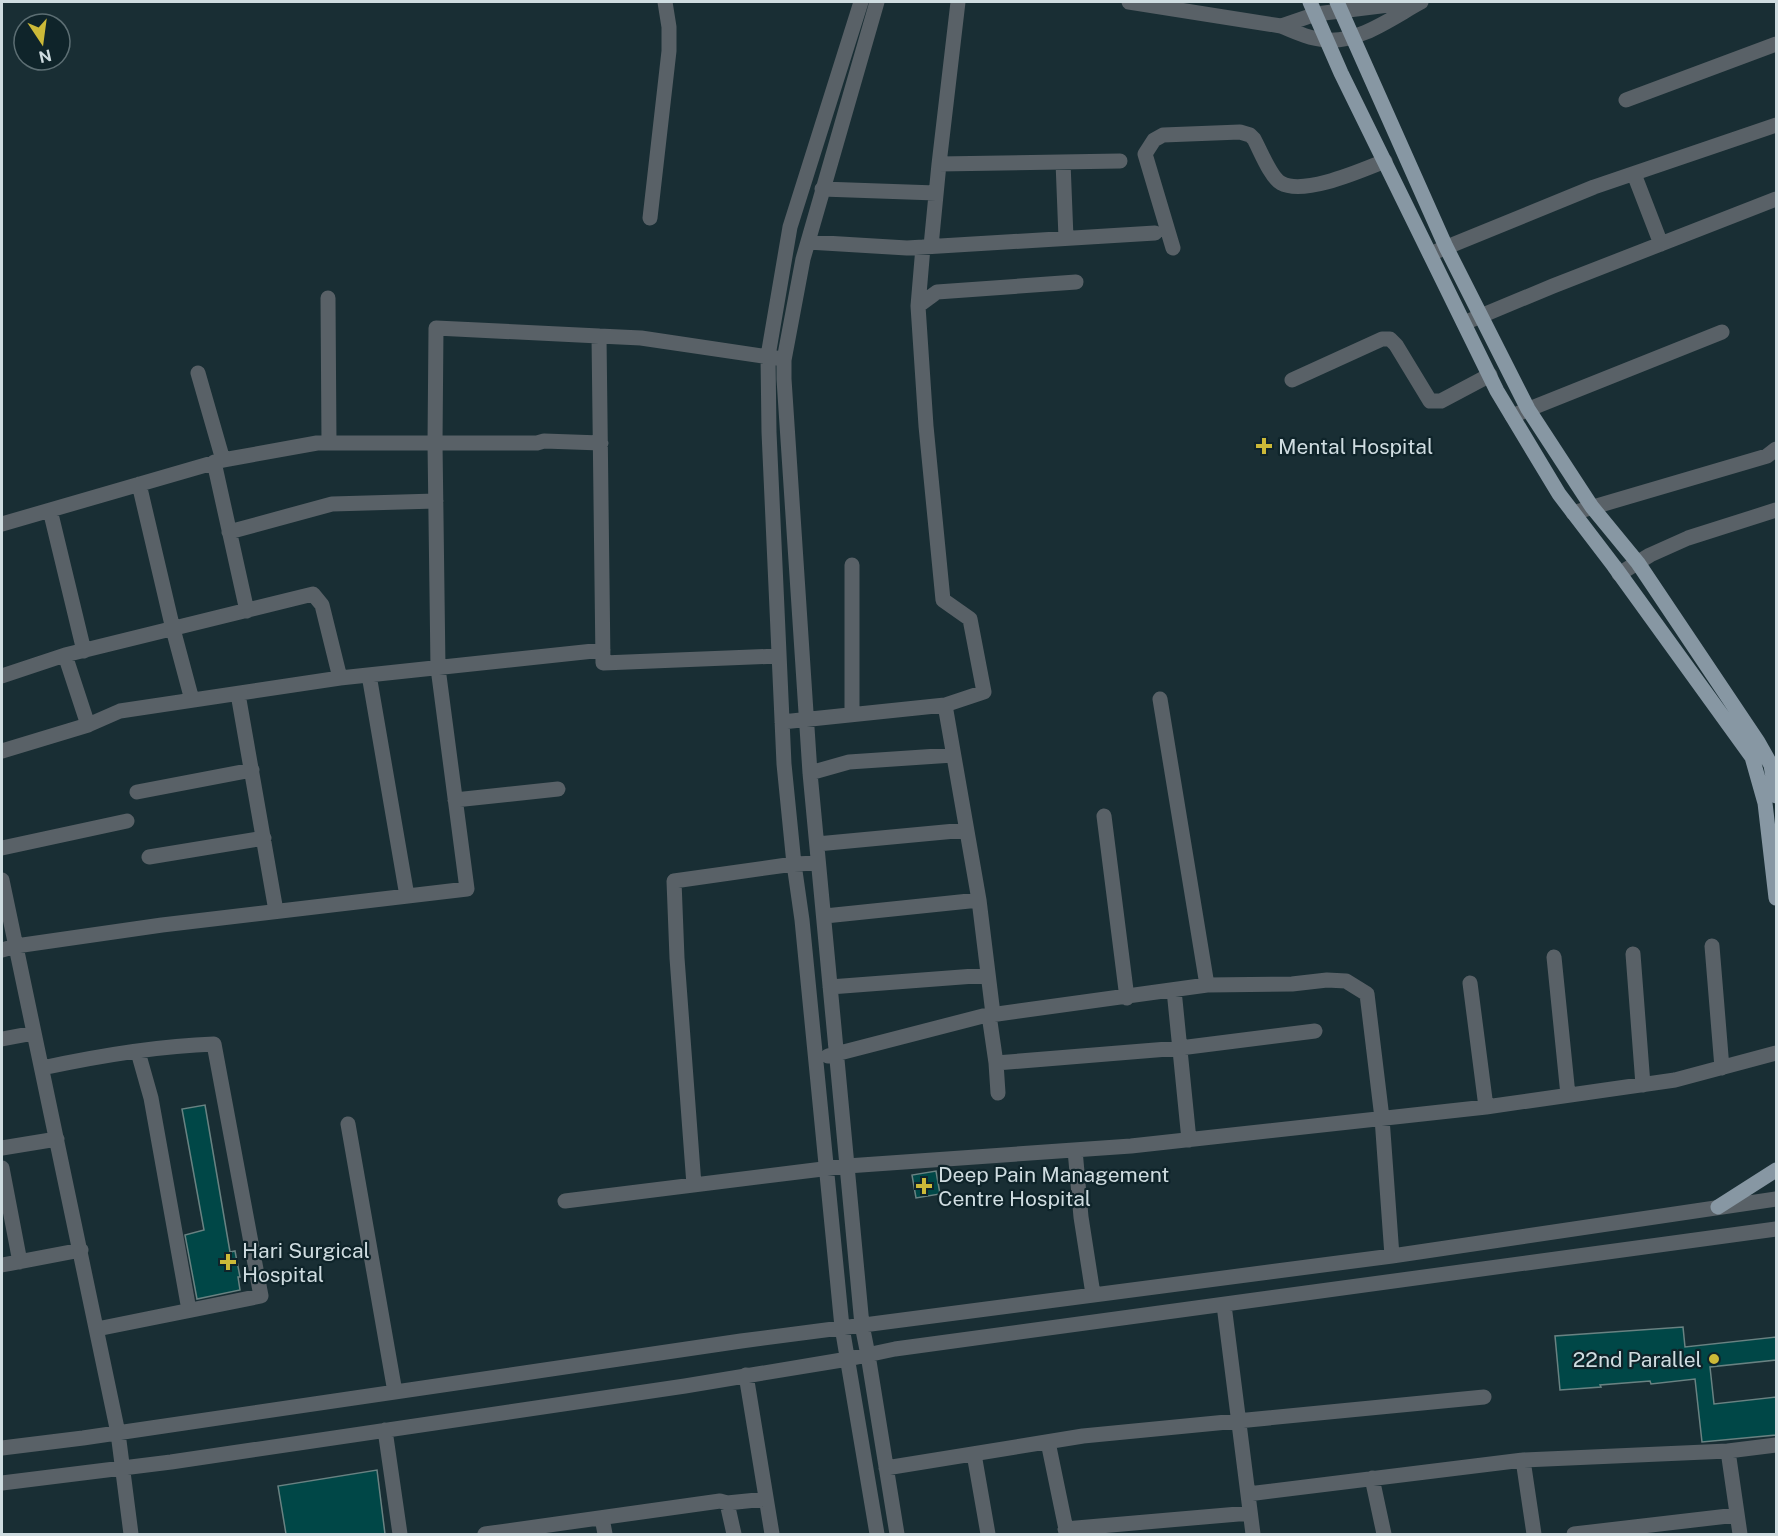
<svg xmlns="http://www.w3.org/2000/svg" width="1778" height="1536" viewBox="0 0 1778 1536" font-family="'Public Sans',sans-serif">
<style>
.building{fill:#004747;stroke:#698282;stroke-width:1.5}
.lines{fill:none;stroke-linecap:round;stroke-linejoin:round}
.minor{stroke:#596167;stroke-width:15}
.major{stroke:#8797a3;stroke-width:15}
.poi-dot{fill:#ccb938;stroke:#0f242a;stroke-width:2}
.labels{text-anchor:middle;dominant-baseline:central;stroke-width:4.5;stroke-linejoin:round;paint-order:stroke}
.poi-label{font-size:21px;fill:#cfdce0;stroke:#0f242a;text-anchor:start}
</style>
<rect width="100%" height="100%" fill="#192e34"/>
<path class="building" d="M205 1105 230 1252 235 1251 240 1277H238L240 1290 197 1299 185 1235 204 1230 182 1109Z
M936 1171 940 1194 916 1198 912 1175Z
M1683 1327 1685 1347 1776 1337V1360L1710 1367 1714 1404 1776 1397V1435L1702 1442 1695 1379 1651 1384 1650 1381 1600 1385 1601 1387 1560 1390 1555 1336Z
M377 1470 385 1534H286L278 1486Z"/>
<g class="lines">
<path class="minor" d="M861 2 790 227 768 356 769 432 784 764 794 864 802 920 842 1327 877 1534
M877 2 803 259 784 360V379L810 773 862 1325 868 1355 897 1534
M958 2 939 164 1120 161
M1129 2 1281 26C1295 32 1310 39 1326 40 1359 43 1393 17 1421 2
M1281 26 1316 14 1413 2
M1626 100 1776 44
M1063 162 1066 238
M1634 174 1661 244
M822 189 936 193
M650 218 669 51V27L665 2
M808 242 907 248 1155 233
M931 246 939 164
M1173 248 1145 154 1154 140 1163 135 1240 132 1250 135 1254 139C1260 150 1271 178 1281 183 1304 196 1362 170 1385 161
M1430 254 1594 187 1776 125
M328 298 329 443
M918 306 923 247
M1464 323 1553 286 1776 199
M776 358 641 338 599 336 603 663 778 656
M1292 380 1382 339H1390L1396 345 1430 401H1441L1490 375
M1512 416 1722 332
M223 460 317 443H537L544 441 601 443
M214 462 247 611
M139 484 173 629 192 700
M50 510 84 651
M1573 513 1767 456 1776 449
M2 524 223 460 198 373
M229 532 332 504 436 501
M852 565V714
M1619 574 1650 555 1688 538 1776 510
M65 655 313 594 322 605 340 678 120 711 88 725
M369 675 407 896
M2 676 65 655 88 725 2 751
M340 678 603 650
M238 694 276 911
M1160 699 1207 985
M782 722 945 705
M810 773 849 762 953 755
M137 792 252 770
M455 800 558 789
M1104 816 1127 998
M817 844 966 830
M2 848 127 821
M149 857 264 838
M2 880 118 1433 131 1534
M825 916 979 900
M1712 946 1722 1068
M2 950 16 946 162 925 467 889 438 668 435 443 436 328 599 336
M1633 954 1643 1085
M1554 957 1568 1095
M1470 983 1486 1107
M830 987 988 975
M1174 990 1189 1140
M993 1014 979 900 945 705 984 692 970 619 943 600 926 426 918 306 937 292 1076 282
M989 1015 996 1063 998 1093
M2 1039 34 1033
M138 1052 151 1098 189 1310
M828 1056 983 1016 1207 985 1292 984 1327 980 1346 981 1367 994 1382 1118 1392 1256
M996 1063 1180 1048 1315 1031
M42 1068C98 1056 156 1046 214 1044L261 1296 97 1329
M348 1124 395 1392
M2 1148 57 1139
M1075 1150 1081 1217 1093 1294
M2 1168 20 1262
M694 1185 677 958 674 881 794 864 818 863
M565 1201 847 1166 1131 1146 1486 1107 1675 1080 1776 1053
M2 1265 81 1250
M1224 1305 1253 1534
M746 1375 772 1534
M385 1430 400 1534
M1048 1442 1067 1534
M2 1448 83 1438 741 1341 1392 1256 1776 1199
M1728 1451 1740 1534
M974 1454 988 1534
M1523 1460 1534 1534
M886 1468 1083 1436 1484 1397
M1372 1478 1384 1534
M2 1483 171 1462 685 1386 848 1359 895 1349 1776 1229
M1248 1494 1523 1460 1728 1451 1776 1445
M727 1503 766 1499
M602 1518 605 1534
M1065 1529 1250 1513
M485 1534 720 1501 727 1503 734 1534
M1574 1534 1737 1515"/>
<path class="major" d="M1310 2 1341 73 1497 391 1559 494 1614 566 1752 757 1765 803 1776 898
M1337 2 1446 247 1528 409 1592 507 1638 563 1758 742 1771 765 1776 796
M1718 1207 1776 1170"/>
</g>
<g class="poi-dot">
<path d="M1261 437h6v6h6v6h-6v6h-6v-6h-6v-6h6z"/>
<path d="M921 1177h6v6h6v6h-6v6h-6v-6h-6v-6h6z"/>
<path d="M225 1253h6v6h6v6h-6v6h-6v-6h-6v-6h6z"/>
<circle cx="1714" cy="1359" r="6"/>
</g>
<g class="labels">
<g class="poi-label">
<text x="1278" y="446">Mental Hospital</text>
<text x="938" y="1174">Deep Pain Management<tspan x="938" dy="24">Centre Hospital</tspan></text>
<text x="242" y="1250">Hari Surgical<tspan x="242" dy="24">Hospital</tspan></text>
<text x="1702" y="1359" text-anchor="end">22nd Parallel</text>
</g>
</g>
<rect width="1778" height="1536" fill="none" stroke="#cfdce0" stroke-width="6"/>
<g transform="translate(42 42) rotate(167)"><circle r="28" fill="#0f242a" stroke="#5c6e73" stroke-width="1.5"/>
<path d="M0-4.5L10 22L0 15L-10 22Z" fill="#ccb938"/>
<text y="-9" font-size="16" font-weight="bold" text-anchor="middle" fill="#cfdce0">N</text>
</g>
</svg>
